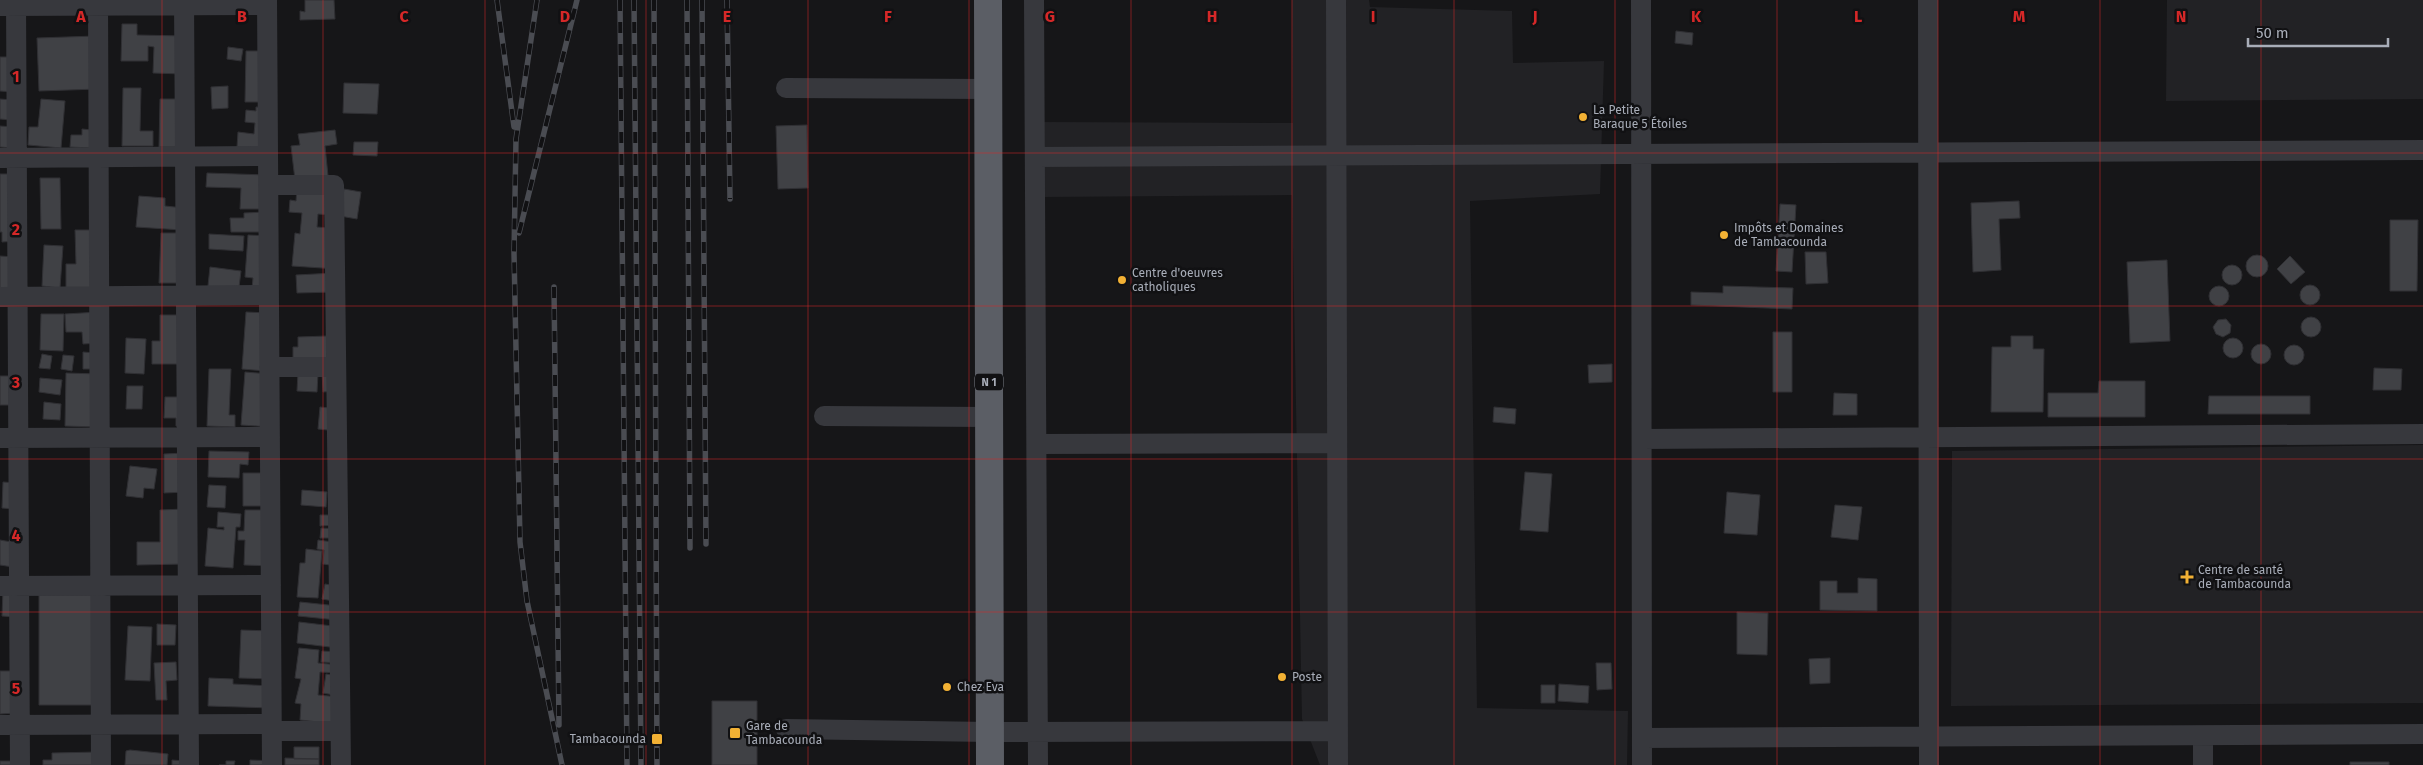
<svg xmlns="http://www.w3.org/2000/svg" width="2423" height="765" viewBox="0 0 2423 765" font-family="'Fira Sans',sans-serif">
<style>
.built{fill:#222225}
.building{fill:#404145;stroke:#303034}
.lines{fill:none;stroke-linecap:round;stroke-linejoin:round}
.minor{stroke:#37383d;stroke-width:20}
.trunk{stroke:#5b5e65;stroke-width:28}
.rail-casing{stroke:#4a4c52;stroke-width:5.5}
.rail{stroke:#111113;stroke-width:4;stroke-dasharray:11;stroke-linecap:butt}
.grid{fill:none;stroke:#d62828;stroke-width:1;stroke-opacity:0.55}
.poi-dot{fill:#f2b134;stroke:#111113;stroke-width:2}
.labels{text-anchor:middle;dominant-baseline:central;stroke-width:5;stroke-linejoin:round;paint-order:stroke}
.shield{fill:#111113;stroke:#7b7e86;stroke-width:1}
.shield-label{font-size:11px;font-weight:bold;fill:#a8adb8}
.poi-label{font-size:12px;fill:#a8adb8;stroke:#111113;text-anchor:start}
.grid-label{font-size:16px;text-anchor:middle;font-weight:bold;fill:#d62828;stroke:#111113;stroke-width:5;stroke-linejoin:round;paint-order:stroke}
</style>
<rect width="100%" height="100%" fill="#161618"/>
<path class="built" d="M1292 0H1369L1370 7 1512 11 1513 63 1604 61 1600 194 1470 201 1477 708 1628 711 1627 765H1320L1302 719 1292 195 1044 197 1042 122 1293 123Z
M2167 0H2423V99L2166 101Z
M2423 445V703L1951 706 1952 451Z"/>
<path class="building" d="M305 0H334L335 19 300 20V11L305 12Z
M122 24H137V35L184 36 183 74 153 73 154 47 148 46V61H121Z
M1676 31 1693 33 1692 45 1675 43Z
M96 36 98 89 39 91 37 38Z
M228 47 243 49 241 61 227 59Z
M246 51H266V102H245Z
M0 57H15L14 92 0 91Z
M344 83 379 84 377 114 343 113Z
M228 86V108L212 109 211 87Z
M123 88H141L140 131H153V146H122Z
M0 99 13 100 11 120 0 119Z
M41 99 65 101 61 148 28 145 29 127H38Z
M160 99H185L184 147H159Z
M256 107 274 108 271 150 237 147 238 132 254 134 255 123 245 122 246 110 256 111Z
M807 125 808 188 778 189 776 126Z
M0 126 14 127 12 148 0 147Z
M82 129 92 130 91 148 70 147 71 135H82Z
M335 130 337 144 325 146 328 176 295 180 291 146 300 145 298 134Z
M354 142H378L377 156 353 155Z
M207 173 267 175 266 209H240L241 188 206 187Z
M0 174H16L17 241 2 242V232H0Z
M40 178H60L61 229H41Z
M297 189 333 192 331 215 318 214 317 227 329 228 337 269 292 266 295 233 300 234 302 213 289 212 290 200 296 201Z
M344 189 361 192 357 219 340 216Z
M139 196 165 198V206L184 208 182 230 136 227Z
M2019 201 2020 218 1999 219 2001 270 1973 272 1971 203Z
M1780 204 1796 205 1792 272 1776 271Z
M266 212V232H231L230 218H244V213Z
M2390 220H2418L2417 291H2390Z
M75 230H98L100 288 66 289V264H76Z
M161 233H183L181 283H159Z
M209 234 244 236 243 251 209 249Z
M248 235 271 236 267 290 252 289 253 278 245 277Z
M44 245 63 246 60 288 42 286Z
M1805 252H1826L1828 283 1806 284Z
M2246 266a11 11 0 1 1 22 0a11 11 0 1 1-22 0Z
M0 256 15 257 14 296H0Z
M2290 256 2305 272 2291 284 2277 269Z
M2167 260 2170 341 2130 343 2127 262Z
M2222 275a10 10 0 1 1 20 0a10 10 0 1 1-20 0Z
M210 267 241 271 239 287 207 295Z
M334 273 335 292 297 293 296 275Z
M2300 295a10 10 0 1 1 20 0a10 10 0 1 1-20 0Z
M1723 286 1793 288 1792 309 1691 305V292L1723 293Z
M2209 296a10 10 0 1 1 20 0a10 10 0 1 1-20 0Z
M99 312 100 343 83 344 82 332H66L65 314Z
M246 312 269 313 277 372 242 369Z
M41 314H64L63 351 40 350Z
M160 315H184L183 364H152V341H160Z
M2301 327a10 10 0 1 1 20 0a10 10 0 1 1-20 0Z
M2226 319 2231 325 2230 333 2223 337 2216 334 2213 327 2218 320Z
M1773 332H1792V392H1773Z
M327 336V358H293V347H298V337Z
M2011 336H2033V349H2044L2043 412H1991L1992 347H2011Z
M2223 348a10 10 0 1 1 20 0a10 10 0 1 1-20 0Z
M126 338 146 339 144 374 125 373Z
M2251 354a10 10 0 1 1 20 0a10 10 0 1 1-20 0Z
M2284 355a10 10 0 1 1 20 0a10 10 0 1 1-20 0Z
M83 352 95 353V369H83Z
M42 354 52 356 50 369 39 368Z
M63 355 74 356 72 371 61 369Z
M1612 364V382L1589 383 1588 365Z
M2374 368 2402 369 2401 390H2373Z
M209 369H231L229 415H235V427L207 426Z
M334 371 335 391 323 392 322 372Z
M245 372 270 374 271 427 241 425Z
M298 372 318 373 317 392 297 391Z
M66 373 99 374 97 427 65 426Z
M0 376H15L14 405H0Z
M40 378 62 380 60 395 39 392Z
M2099 381H2145V417H2048V393H2098Z
M127 386H143L142 409H126Z
M1834 393 1857 394V415H1833Z
M2209 396H2310V414H2208Z
M165 397H185L184 427 176 426V418H164Z
M44 402 61 404 60 420 43 419Z
M320 407 339 409 337 431 318 429Z
M1494 407 1516 409 1515 424 1493 422Z
M209 451 249 452 248 465 240 464 239 478 208 477Z
M185 453 186 492 164 493V454Z
M130 466 157 469 154 489 144 488 143 498 126 496Z
M1525 472 1552 474 1548 532 1520 530Z
M243 473H265L267 506H243Z
M3 482 17 483 15 509 2 508Z
M209 485 226 486 225 508 207 507Z
M302 490 327 492 326 507 301 505Z
M1727 492 1760 495 1757 535 1724 533Z
M1835 505 1862 507 1858 540 1831 537Z
M184 509V564L137 565V542H160V510Z
M245 510H274L273 566 244 565 245 540H238V531H244Z
M218 512 241 514 240 527H236L233 568 205 566 208 528 224 530V527H217Z
M320 515H337V525L320 526Z
M321 528 338 529V538H320Z
M0 540 17 543 13 567 0 565Z
M318 540 340 543 337 566 323 564 324 550 317 549Z
M306 549 322 551 318 598 297 597 300 563H305Z
M1858 578 1877 579V611L1820 610V581H1837V593H1858Z
M325 584 342 587 339 602 322 599Z
M3 590 17 591 15 617 2 616Z
M39 595H105L104 705H39Z
M300 602 338 606 337 620 298 616Z
M1737 612 1768 613 1767 655 1737 654Z
M299 622 341 627 338 648 297 643Z
M157 624 176 625 175 645H157Z
M128 626 152 627 150 681 125 680Z
M241 630 273 631 272 679 239 678Z
M299 648 319 650 318 663 339 665 338 673 320 672 318 695 339 697 337 724 300 720 301 704 295 703 301 679 295 678Z
M322 651 341 652 340 663 321 662Z
M1830 658V683L1810 684 1809 659Z
M176 662 177 680 166 681 167 700H156L154 663Z
M1596 663H1611L1612 689 1597 690Z
M0 671H16V713L0 714Z
M326 674 349 678 345 697 323 693Z
M209 678 233 679V684L271 686V708L208 706Z
M1559 684 1589 686 1588 703 1558 701Z
M1541 685H1555V703H1541Z
M712 701H757V765H712Z
M294 747H319V759H294Z
M130 750 168 754 167 765H125L126 751Z
M98 752 99 765H43V760H52V753Z
M285 758 319 759V765H285Z
M172 760 185 761V765H172Z
M250 760 278 761 277 765H250Z
M0 761H24V765H0Z
M226 761H235L234 765H219H226Z
M2350 762H2389V765H2350Z"/>
<g class="lines">
<path class="minor" d="M16 0 20 765
M98 0 101 765
M184 0 189 765
M267 0 272 765
M1034 0 1038 765
M1336 0 1338 765
M1641 0 1642 765
M1928 0 1929 765
M0 6 267 5
M786 88 988 89
M1035 157 2423 150
M0 158 268 156
M268 185H334L341 765
M0 297 269 295
M269 367H336
M824 416 989 417
M0 438 270 437
M1642 439 2423 434
M1037 444 1337 443
M0 586 271 585
M0 725 272 724
M786 729 990 732 1338 731
M272 731H340
M2203 736V765
M1642 738 2423 734"/>
<path class="trunk" d="M988 0 990 765"/>
<g class="rail-casing">
<path id="rail" d="M497 0 514 127
M537 0 516 139 514 253 520 542 527 601 562 765
M620 0 627 765
M634 0 641 765
M654 0 657 765
M687 0 690 548
M702 0 706 544
M727 0 730 199
M519 233 577 0
M554 287 559 725"/>
</g>
<use href="#rail" class="rail"/>
</g>
<path class="grid" d="M162 0V765M323 0V765M485 0V765M646 0V765M808 0V765M969 0V765M1131 0V765M1292 0V765M1454 0V765M1615 0V765M1777 0V765M1938 0V765M2100 0V765M2261 0V765M0 153H2423M0 306H2423M0 459H2423M0 612H2423"/>
<g class="poi-dot">
<circle cx="1583" cy="117" r="5"/>
<circle cx="1724" cy="235" r="5"/>
<circle cx="1122" cy="280" r="5"/>
<path d="M2184.5 569.5h5v5h5v5h-5v5h-5v-5h-5v-5h5z"/>
<circle cx="1282" cy="677" r="5"/>
<circle cx="947" cy="687" r="5"/>
<rect x="729" y="727" width="12" height="12" rx="2.5"/>
<rect x="651" y="733" width="12" height="12" rx="2.5"/>
</g>
<g class="labels">
<rect class="shield" x="975" y="373.5" width="28" height="17" rx="4"/>
<g class="shield-label">
<text x="989" y="382">N 1</text>
</g>
<g class="poi-label">
<text x="1593" y="110">La Petite<tspan x="1593" dy="14">Baraque 5 Étoiles</tspan></text>
<text x="1734" y="228">Impôts et Domaines<tspan x="1734" dy="14">de Tambacounda</tspan></text>
<text x="1132" y="273">Centre d'oeuvres<tspan x="1132" dy="14">catholiques</tspan></text>
<text x="2198" y="570">Centre de santé<tspan x="2198" dy="14">de Tambacounda</tspan></text>
<text x="1292" y="677">Poste</text>
<text x="957" y="687">Chez Eva</text>
<text x="746" y="726">Gare de<tspan x="746" dy="14">Tambacounda</tspan></text>
<text x="646" y="739" text-anchor="end">Tambacounda</text>
</g>
</g>
<g class="grid-label">
<text x="81" y="22">A</text>
<text x="242" y="22">B</text>
<text x="404" y="22">C</text>
<text x="565" y="22">D</text>
<text x="727" y="22">E</text>
<text x="888" y="22">F</text>
<text x="1050" y="22">G</text>
<text x="1212" y="22">H</text>
<text x="1373" y="22">I</text>
<text x="1535" y="22">J</text>
<text x="1696" y="22">K</text>
<text x="1858" y="22">L</text>
<text x="2019" y="22">M</text>
<text x="2181" y="22">N</text>
<text x="16" y="82">1</text>
<text x="16" y="235">2</text>
<text x="16" y="388">3</text>
<text x="16" y="541">4</text>
<text x="16" y="694">5</text>
</g>
<path d="M2248 38v8h140v-8" fill="none" stroke="#a8adb8" stroke-width="2.5"/>
<text x="2256" y="38" font-size="15" fill="#a8adb8" stroke="#111113" stroke-width="4" paint-order="stroke">50 m</text>
</svg>
